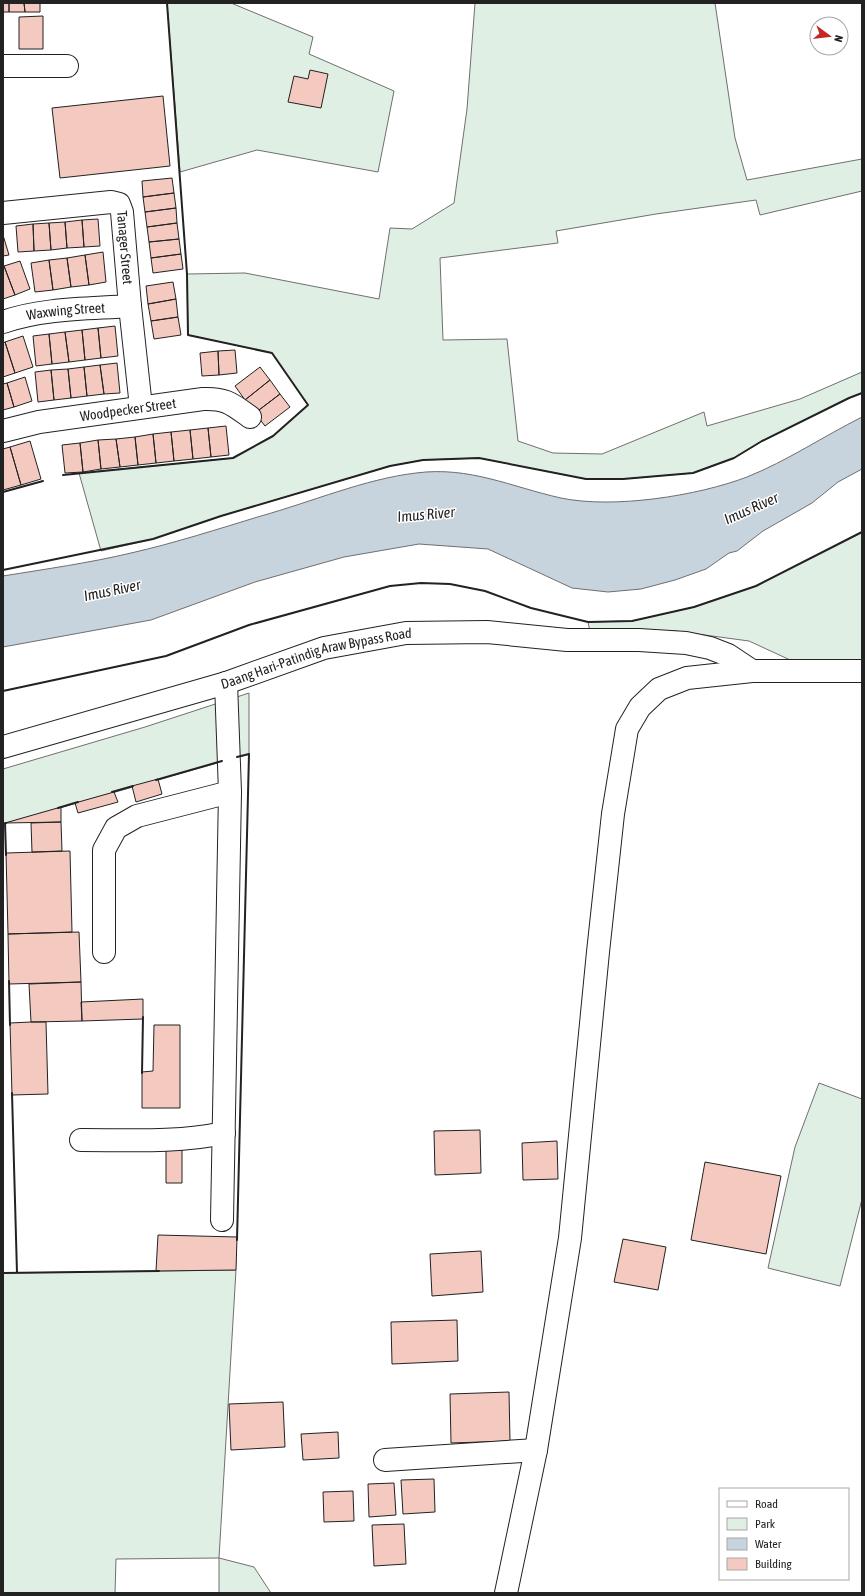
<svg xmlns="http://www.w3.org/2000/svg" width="865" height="1596" viewBox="0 0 865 1596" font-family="'Asap Condensed',sans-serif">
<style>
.green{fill:#e0efe3;stroke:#6f6f6f}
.water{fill:#c7d3dd;stroke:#6f6f6f}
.building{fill:#f3c9c0;stroke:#222}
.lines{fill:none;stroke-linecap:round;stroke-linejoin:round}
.minor-casing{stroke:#222;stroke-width:24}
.major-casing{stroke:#222;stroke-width:24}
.minor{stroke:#fff;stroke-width:22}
.major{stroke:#fff;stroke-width:22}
.wall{stroke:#222;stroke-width:2}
.labels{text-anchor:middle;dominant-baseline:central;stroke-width:3;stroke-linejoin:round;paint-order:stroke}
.street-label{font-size:14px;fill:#222;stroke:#fff}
.water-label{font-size:15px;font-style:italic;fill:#222;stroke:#fff}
</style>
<rect width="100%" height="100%" fill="#fff"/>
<path class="green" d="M167 3H231L313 37 309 54 394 91 378 172 257 150 180 172Z
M475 3H715L735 138 747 180 862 159V191L760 215 756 200 656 214 556 231 558 243 440 258 443 340 507 339 518 441 553 453 602 454 704 412 707 426 800 399 862 372V393L849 398 762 441 734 458 693 473 623 479H586L479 458 423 460 390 466 221 516 153 539 101 551 79 473 233 458 273 436 308 405 272 353 188 335 187 274 245 273 379 299 390 228 412 229 454 203 467 109Z
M862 532V662L801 665 749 641 675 631 591 637 588 622 632 621 694 607 756 586Z
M249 693V754L3 824V769L145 727Z
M819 1083 862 1099V1199L840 1286 768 1268 795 1147Z
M236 1270 219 1558 254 1567 271 1593H219V1558L116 1559 115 1593H3V1273Z"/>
<path class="water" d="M862 417V469L838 482 812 503 763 531 737 551 729 553 706 569 675 580 641 589 608 592 572 588 488 549 419 544 344 557 255 582 151 620 3 647V576C46 569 89 563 131 553 175 543 218 529 261 516 311 502 365 479 416 473 470 466 511 487 561 498 613 509 697 496 747 477 787 461 824 436 862 417Z"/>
<path class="building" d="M3 3H9V12H3Z
M9 3H24L25 12H9Z
M24 3H40V12H25Z
M43 16V49H19V17Z
M310 70 328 74 321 108 288 102 294 76 308 79Z
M163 96 170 166 60 178 52 108Z
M172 178 174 193 143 197 142 181Z
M174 193 176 208 145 212 143 197Z
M176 208 177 223 147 227 145 212Z
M98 219 100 246 84 247 82 220Z
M82 220 84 247 67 248 65 222Z
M65 222 67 248 51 250 49 223Z
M49 223 51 250 34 251 33 224Z
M177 223 179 239 149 242 147 227Z
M33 224 34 251 18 252 16 226Z
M3 235 9 255 3 256Z
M179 239 181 254 151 258 149 242Z
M103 252 106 282 89 285 85 255Z
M181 254 183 269 153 273 151 258Z
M85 255 89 285 71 287 67 258Z
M67 258 71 287 53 290 49 260Z
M49 260 53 290 35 292 31 263Z
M20 261 30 289 15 295 4 266Z
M4 266 15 295 3 299V267Z
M173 282 176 299 148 304 146 286Z
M176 299 178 317 151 321 148 304Z
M178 317 181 335 154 339 151 321Z
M115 326 118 356 101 358 98 328Z
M98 328 101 358 85 360 82 330Z
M82 330 85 360 69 362 65 332Z
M65 332 69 362 52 364 49 334Z
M49 334 52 364 36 366 33 336Z
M23 336 33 367 15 373 5 342Z
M5 342 15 373 3 377V343Z
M235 350 237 373 219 375 218 351Z
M218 351 219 375 202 376 200 353Z
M117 363 120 393 104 394 100 365Z
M100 365 104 394 87 396 84 367Z
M84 367 87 396 71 398 68 369Z
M260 367 270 380 245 400 235 386Z
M68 369 71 398 54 400 51 370Z
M51 370 54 400 38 402 35 372Z
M25 377 32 401 14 407 7 383Z
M270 380 280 394 255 413 245 400Z
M7 383 14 407 3 410V384Z
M280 394 290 407 265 426 255 413Z
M226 426 229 455 211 457 208 428Z
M208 428 211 457 193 459 190 430Z
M190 430 193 459 174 461 171 432Z
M171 432 174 461 156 463 153 434Z
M153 434 156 463 138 465 135 437Z
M135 437 138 465 120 467 116 439Z
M116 439 120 467 101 469 98 440Z
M98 440 101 469 83 472 80 443Z
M30 441 41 479 21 485 10 447Z
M80 443 83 472 65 473 62 445Z
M10 447 21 485 3 490V449Z
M158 779 162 794 136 802 132 786Z
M114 792 118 802 78 813 75 803Z
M61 807V822L5 823Z
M61 822 62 851 32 852 31 823Z
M70 851 72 932 8 934 6 853Z
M79 932 81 982 9 984 8 934Z
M81 982 82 1021 31 1022 29 984Z
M143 999V1019L82 1021 81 1002Z
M31 1022H46L48 1094 12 1095 10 1023Z
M154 1025H180V1108H142V1072L153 1071Z
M480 1130 481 1173 435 1175 434 1131Z
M557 1141 558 1179 523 1180 522 1143Z
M166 1150H182V1183H166Z
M705 1162 781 1176 766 1254 691 1240Z
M158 1235 237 1237 236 1270 156 1271Z
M623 1239 666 1247 658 1290 614 1282Z
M481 1251 483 1292 432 1296 430 1254Z
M457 1320 458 1361 392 1364 391 1322Z
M509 1392 510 1441 451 1443 450 1394Z
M283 1402 285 1447 231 1450 229 1404Z
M338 1432 339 1458 303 1460 301 1434Z
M434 1479 435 1512 403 1514 401 1480Z
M394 1483 396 1515 369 1517 368 1484Z
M353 1491 354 1521 324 1522 323 1492Z
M404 1524 406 1564 374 1566 372 1525Z"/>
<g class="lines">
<g class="minor-casing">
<g id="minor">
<path d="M3 66H67"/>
<path id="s1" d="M3 213 111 202 119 204 122 212 130 306 141 407"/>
<path id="s2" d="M3 322C43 308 88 309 130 306"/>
<path id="s3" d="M3 431 39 422 203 399C226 398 232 404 250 417"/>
<path d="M104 952V850L116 828 137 816 230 792"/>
<path d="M81 1140C129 1140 177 1143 224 1133"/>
<path d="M222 1220 230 792 226 683"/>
<path d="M385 1460 536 1450"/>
<path d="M506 1593 536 1450 570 1238 598 952 613 814 627 729 640 707 659 689 687 678 752 671"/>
</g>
</g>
<g class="major-casing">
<g id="major">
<path id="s4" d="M3 747 226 683 324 648 406 633 487 632 567 640H639L686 643 710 648 728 655 752 671H862"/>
</g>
</g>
<use href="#minor" class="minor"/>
<use href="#major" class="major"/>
<path class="wall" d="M63 475 233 458 273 436 308 405 272 353 188 335 187 274 167 3
M3 492 43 481
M3 570 153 539 221 516 390 466 423 460 479 458 586 479H623L693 473 734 458 762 441 849 398 862 393
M3 691 166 656 249 625 390 586 421 583 450 584 485 591 531 608 588 622 632 621 694 607 756 586 862 532
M156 780 222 761
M112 792 133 786
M58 808 78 802
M6 855 5 823H6
M9 981 10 1025
M142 1073 143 1017
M12 1093 17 1273
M237 1240 249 754 237 757
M3 1273 159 1271"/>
</g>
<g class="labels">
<g class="street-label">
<text stroke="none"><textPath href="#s1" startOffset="161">Tanager Street</textPath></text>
<text stroke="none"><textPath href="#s2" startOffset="64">Waxwing Street</textPath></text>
<text stroke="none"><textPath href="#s3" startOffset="127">Woodpecker Street</textPath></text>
<text stroke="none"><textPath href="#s4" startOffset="326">Daang Hari-Patindig Araw Bypass Road</textPath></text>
</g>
<g class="water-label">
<text transform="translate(751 508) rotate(-24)">Imus River</text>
<text transform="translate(426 514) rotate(-5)">Imus River</text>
<text transform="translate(112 590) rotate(-12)">Imus River</text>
</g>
</g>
<rect width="865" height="1596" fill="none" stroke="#222222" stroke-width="8"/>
<rect x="719" y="1488" width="130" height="92" fill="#ffffff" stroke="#a7a7a7"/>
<rect x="727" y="1501" width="20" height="6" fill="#ffffff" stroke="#a7a7a7"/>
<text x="755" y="1508" font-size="12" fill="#222222">Road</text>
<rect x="727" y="1518" width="20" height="12" fill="#e0efe3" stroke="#a7a7a7"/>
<text x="755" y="1528" font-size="12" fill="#222222">Park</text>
<rect x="727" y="1538" width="20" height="12" fill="#c7d3dd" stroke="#a7a7a7"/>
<text x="755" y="1548" font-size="12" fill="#222222">Water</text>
<rect x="727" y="1558" width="20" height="12" fill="#f3c9c0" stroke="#a7a7a7"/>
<text x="755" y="1568" font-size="12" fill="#222222">Building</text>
<g transform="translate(829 36) rotate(105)"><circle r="19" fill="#ffffff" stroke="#a7a7a7"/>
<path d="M0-3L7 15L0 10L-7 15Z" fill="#c62828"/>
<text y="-6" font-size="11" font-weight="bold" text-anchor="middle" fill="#222222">N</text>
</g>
</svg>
